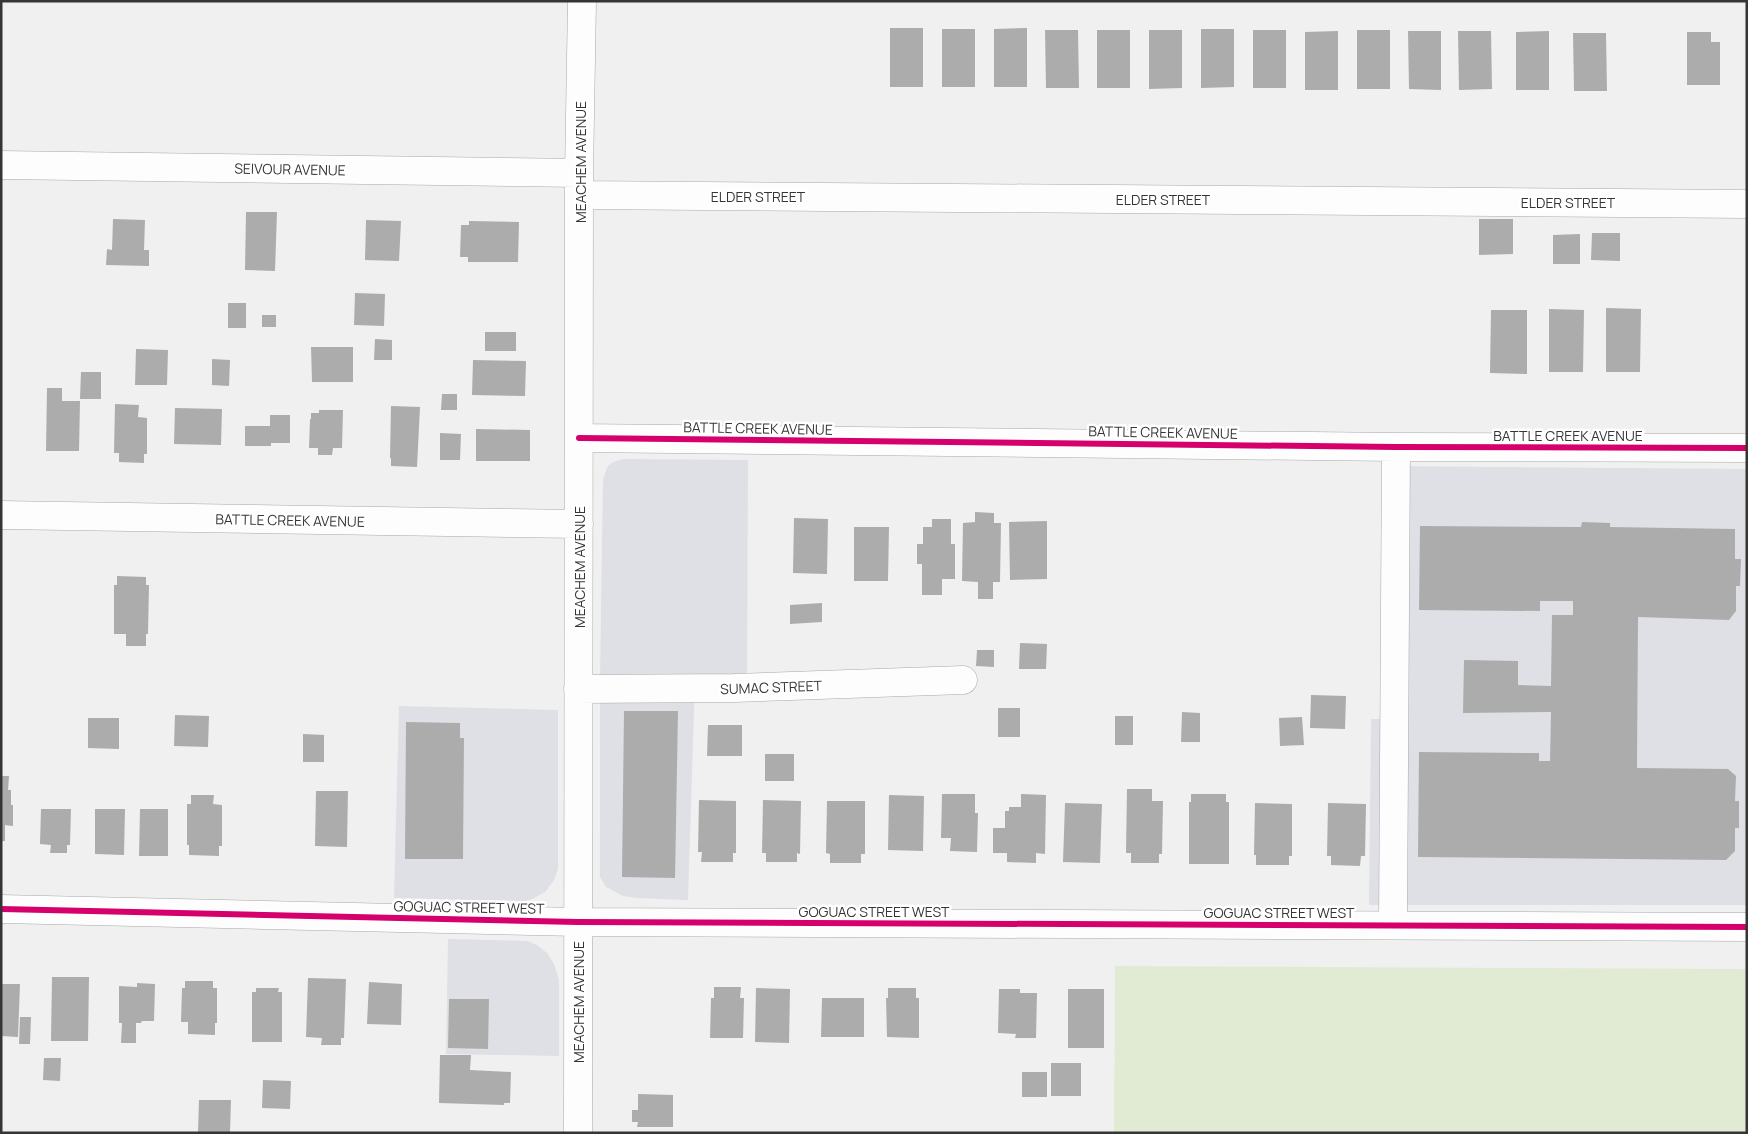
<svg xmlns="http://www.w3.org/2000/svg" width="1748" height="1134" viewBox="0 0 1748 1134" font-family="Manrope,sans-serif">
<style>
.built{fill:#dee0e5}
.green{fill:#e1ebd4}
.building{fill:#acacad}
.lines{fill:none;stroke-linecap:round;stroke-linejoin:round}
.minor-casing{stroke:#a8a8a9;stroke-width:29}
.minor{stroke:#fdfdfd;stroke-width:28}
.cycleway-casing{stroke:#fff;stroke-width:9}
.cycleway{stroke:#d6006c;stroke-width:6}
.labels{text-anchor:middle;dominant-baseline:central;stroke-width:5;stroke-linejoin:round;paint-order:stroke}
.street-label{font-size:14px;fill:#353536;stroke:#fff}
</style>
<rect width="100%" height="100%" fill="#f0f0f1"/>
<path class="built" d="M623 459 748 460 747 679H695L688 900 637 898 623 896 606 887 600 877V678L603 479 608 466 613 462Z
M1387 466 1747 469V905H1369L1371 719H1385Z
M399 706 558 710V869L554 880 545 892 532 899 525 901 394 898Z
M448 939 527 941 537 945 547 953 554 964 559 980V1056L446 1054Z"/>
<path class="green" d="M1115 966 1747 969V1133H1114Z"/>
<path class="building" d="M890 28H923V87H890Z
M1027 28V87H994V29Z
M942 29H975V87H942Z
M1201 29H1234V87L1201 88Z
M1045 30H1078L1079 88H1046Z
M1097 30H1130V88H1097Z
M1149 30H1182V88L1149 89Z
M1253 30H1286V88H1253Z
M1357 30H1390V89H1357Z
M1338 31V90H1305V32Z
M1408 31H1441V90L1409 89Z
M1458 31H1491L1492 89 1459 90Z
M1549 31V90H1516V32Z
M1687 32H1711V42H1720V85H1687Z
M1573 33H1606L1607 91H1574Z
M246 212H277L275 271 245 270Z
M113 219 145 220 144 250H149V266L106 265 107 249 112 250Z
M1479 219H1513V254L1479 255Z
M366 220 401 221 399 261 365 260Z
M469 221 519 222 518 262H468V257H460L461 225H469Z
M1592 233H1620V261L1591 260Z
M1580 234V264H1553V235Z
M355 293 385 294 384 326 354 325Z
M228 303H246V328H228Z
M1606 308 1641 309 1640 372H1606Z
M1549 309 1584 310 1583 372H1549Z
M1491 310H1527V374L1490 373Z
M262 315H276V327H262Z
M485 332H516V351H485Z
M375 339 392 340V360H374Z
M311 347H353V382H312Z
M136 349 168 350 167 385H135Z
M212 359 230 360 229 386 212 385Z
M473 360 526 361 525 396 472 395Z
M81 372H101V399H80Z
M47 388H62V401H80L79 451H46Z
M442 394H457V410H441Z
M115 404 139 405 138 417 147 418V454H144V463L119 462V453H114Z
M391 406 420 407 417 467 391 466V458H390Z
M175 408 222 409 221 445 174 444Z
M319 410H343L342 448H333L332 455H318V448H309L310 419H311V413H319Z
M270 415H290V443H271V446H245V426H270Z
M476 429 530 430V461H476Z
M440 433 461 434 460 460H440Z
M975 512 994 513V523H1001L1000 582H993V599H978V582L962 581 963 523 975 522Z
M794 518 828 519 827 574 793 573Z
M932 519H951V544H955V579H942V595H922V564H917V544H923V527H932Z
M1047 521V579L1010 580 1009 522Z
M1582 522 1610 523V527L1735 529V559H1741L1740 586H1736V611L1729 620 1638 617 1637 768 1728 769 1736 776 1735 801H1739V828H1735V851L1726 860 1418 857 1419 752 1539 753V761H1550L1551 712 1463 713 1464 660 1518 661V685L1551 686 1552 615H1573V601H1540V611L1419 610 1420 526 1581 527Z
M854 527H889L888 581H854Z
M117 576 146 577V585H149L148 634H146V646H126V634H114V585H117Z
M822 603V622L790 624V605Z
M1020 643 1047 644 1046 669H1019Z
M977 650H994V667L976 666Z
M1311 695 1346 696 1345 729 1310 728Z
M998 708H1020V737H998Z
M624 711H678L675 878 622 877Z
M1182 712 1200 713V742H1181Z
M175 715 209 716 208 747 174 746Z
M1115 716H1133V745H1115Z
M1302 717 1304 745 1280 746 1279 718Z
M88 718H119V749L88 748Z
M406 722 460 723V738H464L463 859H405Z
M708 725H742V756H707Z
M303 734 324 735V762H303Z
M765 754H794V781H765Z
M1 776H9L8 790H11V805H13V826L5 825V841H1Z
M1127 789H1152V801H1163L1162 854H1159V863H1131V853H1126Z
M316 791H348L347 847 315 846Z
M942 794H975V813H978L977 852 950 851 951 838H941Z
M1021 794 1046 795 1045 854 1036 853V863L1007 862V853H993V828H1005V811H1009V807H1021Z
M1191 794H1226V802H1229V864H1189V802H1191Z
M191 795H214L213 804 222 805V846H219V856L189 855V845H187V804H191Z
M889 795 924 796 923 851 888 850Z
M699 800 736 801V853H733V862H701L702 852H698Z
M763 800 801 801 800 854 797 853V862H766V853H762Z
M827 801H865V854H861V863H830V854L826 853Z
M1065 803 1102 804 1100 863 1063 862Z
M1255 803 1292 804V856H1289V865H1256V855H1254Z
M1328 803 1366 804 1365 856H1361L1360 866 1331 865V856H1327Z
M41 809H71L70 845H67V853H50L51 845 40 844Z
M95 809H125L124 855 95 854Z
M140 809H168V856H139Z
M52 977H89L88 1041H51Z
M308 978 346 979 344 1038H341V1045H321L322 1038 306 1037Z
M185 981H213V988H217V1023H215V1035L188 1034V1022H181L182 988H185Z
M369 982 402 984 401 1025 367 1024Z
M137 983 155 984 154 1021H142L141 1023H136V1043H121L122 1023H119V986L137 987Z
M1 984H20L18 1037 1 1036Z
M714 987H741L740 998H744L743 1038H710L711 998H714Z
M256 988H279L278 992H282V1042H252V992H256Z
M756 988 790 989 789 1043 755 1042Z
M888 988H916V998H919V1038L887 1037 886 998H888Z
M999 989H1020V993H1037L1036 1038H1015L1016 1034 998 1033Z
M1068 989H1104V1048H1068Z
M822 998H864V1037H821Z
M449 999H489L488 1049 448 1048Z
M20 1017H31L30 1044H19Z
M440 1055H471L470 1070 511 1072 510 1103H504V1105L439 1103Z
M44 1058H61L60 1081 43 1080Z
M1051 1063H1081V1096H1051Z
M1022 1072H1047V1097H1022Z
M263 1080 291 1081 290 1109 262 1108Z
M638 1094 673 1095V1127H637L638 1122H632V1110H638Z
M199 1100H231L230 1133H198Z"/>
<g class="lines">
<g class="minor-casing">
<path id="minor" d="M1 165 579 173
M579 195 1747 204
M579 438 1396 447 1747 448
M1 515 579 524
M578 689 734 688 963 680
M1 909 578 922 1747 927
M1393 925 1396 447
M578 1133 579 173 582 1"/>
</g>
<use href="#minor" class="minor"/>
<g class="cycleway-casing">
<path id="cycleway" d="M579 438 1396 447 1747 448
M1 909 578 922 1747 927"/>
</g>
<use href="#cycleway" class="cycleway"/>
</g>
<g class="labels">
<g class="street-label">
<text transform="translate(580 162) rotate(-90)">MEACHEM AVENUE</text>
<text transform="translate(290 169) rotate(1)">SEIVOUR AVENUE</text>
<text x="758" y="196">ELDER STREET</text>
<text x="1163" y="199">ELDER STREET</text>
<text x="1568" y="202">ELDER STREET</text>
<text transform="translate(758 428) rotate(1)">BATTLE CREEK AVENUE</text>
<text transform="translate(1163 432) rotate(1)">BATTLE CREEK AVENUE</text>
<text x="1568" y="435">BATTLE CREEK AVENUE</text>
<text transform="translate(290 520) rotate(1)">BATTLE CREEK AVENUE</text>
<text transform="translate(579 567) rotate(-90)">MEACHEM AVENUE</text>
<text transform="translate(771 687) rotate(-2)">SUMAC STREET</text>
<text transform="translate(469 907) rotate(1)">GOGUAC STREET WEST</text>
<text x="874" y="911">GOGUAC STREET WEST</text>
<text x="1279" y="912">GOGUAC STREET WEST</text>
<text transform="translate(578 1002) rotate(-90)">MEACHEM AVENUE</text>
</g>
</g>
<rect width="1748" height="1134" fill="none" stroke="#353536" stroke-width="5"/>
</svg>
